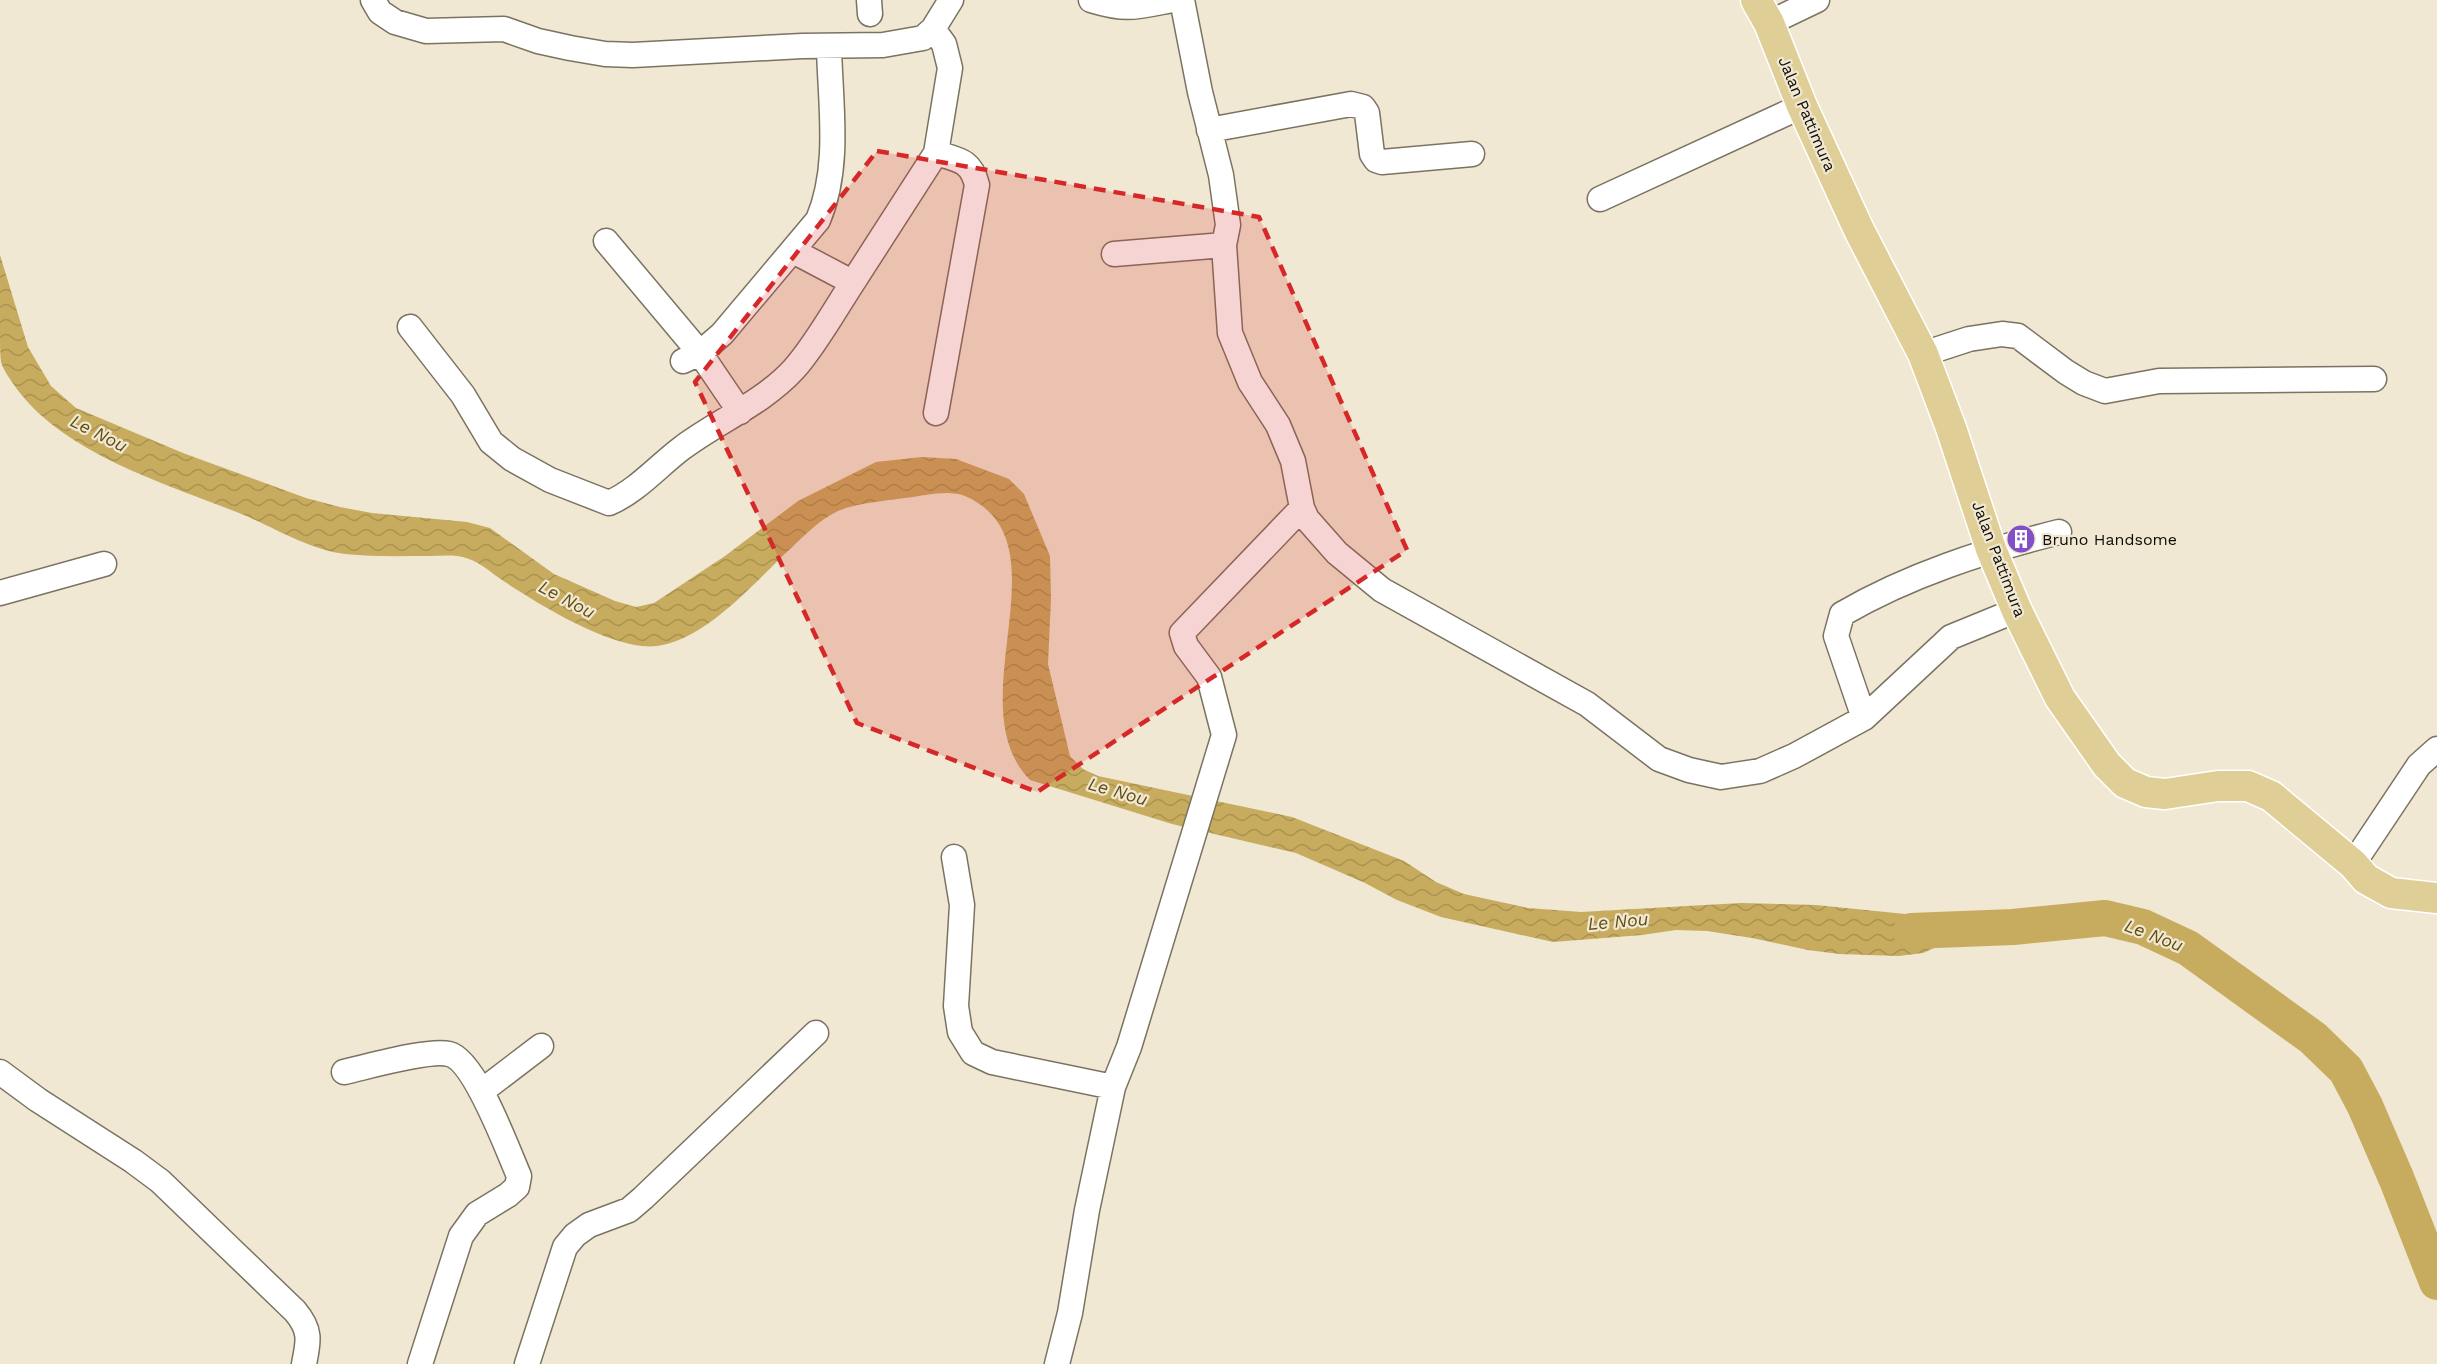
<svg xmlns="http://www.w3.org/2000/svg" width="2437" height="1364" viewBox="0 0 2437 1364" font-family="'Work Sans',sans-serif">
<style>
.water{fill:url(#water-waves)}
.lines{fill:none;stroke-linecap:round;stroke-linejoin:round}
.river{stroke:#c7ab5e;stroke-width:36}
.minor-casing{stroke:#7a7361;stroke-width:27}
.major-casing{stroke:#fff;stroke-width:33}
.minor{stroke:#fff;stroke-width:24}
.major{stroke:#e0ce97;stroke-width:30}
.marked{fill:#d62828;fill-opacity:0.2;stroke:#d62828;stroke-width:4.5;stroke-dasharray:12 8;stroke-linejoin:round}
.labels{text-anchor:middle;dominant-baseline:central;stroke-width:4.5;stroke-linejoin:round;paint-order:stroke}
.street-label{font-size:16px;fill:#0e0c05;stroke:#f0e8d3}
.poi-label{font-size:16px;fill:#0e0c05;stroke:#f0e8d3;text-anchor:start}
.water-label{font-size:18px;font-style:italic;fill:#604d11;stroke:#f0e8d3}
</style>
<defs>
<pattern id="water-waves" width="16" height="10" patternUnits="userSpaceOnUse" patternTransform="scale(1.5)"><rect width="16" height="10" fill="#c7ab5e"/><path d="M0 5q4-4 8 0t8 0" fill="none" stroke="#aa9250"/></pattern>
</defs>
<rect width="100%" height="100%" fill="#f0e8d3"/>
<path class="water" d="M0 255 28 347 51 386 76 408 183 453 306 498 340 507 372 513 467 522 490 528 554 574 615 601 636 607 654 603 725 556 798 501 876 462 922 457 956 459 1009 479 1024 494 1050 556 1051 599 1048 664 1070 756 1083 769 1098 776 1292 817 1404 861 1436 882 1464 894 1528 908 1581 912 1741 903 1816 905 1925 916 1948 922 1959 929 1943 944 1923 953 1899 956 1839 954 1808 950 1752 938 1707 931 1676 930 1642 935 1553 942 1441 917 1397 900 1365 883 1296 853 1172 824 1030 780C955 704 1070 542 965 496 948 489 923 496 905 498 884 501 857 503 838 511 819 520 805 535 790 549 755 582 706 640 657 646 614 651 540 605 505 582 491 573 482 563 466 558 454 554 442 556 429 556 401 556 372 557 345 554 307 549 274 527 239 513 164 483 58 452 12 382 8 376 3 369 1 362 0 353 0 341 0 331 0 306 0 281 0 255Z"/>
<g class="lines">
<path class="river" d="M1911 931 2013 927 2105 918 2143 927 2188 948 2313 1038 2346 1070 2365 1106 2397 1180 2437 1282"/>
<g class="minor-casing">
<path id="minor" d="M373 0 380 12 395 22 426 31 504 29 538 41 570 48 605 54 633 55 802 46 883 45 923 38 933 29 951 0
M869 0 870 14
M1091 0C1127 11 1136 7 1172 0
M1182 0 1200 92 1221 175 1228 225 1224 245 1230 333 1250 382 1278 425 1293 461 1302 508 1307 519 1337 553 1382 590 1587 704 1659 759 1689 770 1721 777 1760 771 1794 756 1864 718 1951 637 2017 610
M1769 23 1817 0
M933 29 944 44 950 68 936 153C959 160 971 160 977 185L936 413
M1209 130 1351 104 1363 107 1367 113 1372 154 1376 160 1382 162 1472 154
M1600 199 1802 106
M606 241 700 353 740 412
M793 251 848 280 855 279 936 153
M1114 254 1224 245
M410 327 463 395 491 442 512 459 550 480 609 503C637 491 658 466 682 448 718 421 763 403 794 369 815 346 837 306 855 279
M1923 354 1969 339 2002 334 2018 336 2066 372 2084 383 2105 391 2159 381 2374 379
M683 361 700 353 722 334 818 220C841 166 830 103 829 46
M0 593 104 564
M1864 718 1836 636 1842 614C1909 575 1984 551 2059 532
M954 857 962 905 956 1006 960 1032 973 1053 992 1062 1113 1087
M2353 864 2419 765 2437 749
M0 1072 38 1100 133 1161 160 1181 295 1311C311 1330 309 1340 304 1364
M344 1072C367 1067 429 1049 449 1054 475 1060 508 1151 519 1176L517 1187 508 1195 477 1214 461 1236 420 1364
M482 1091 541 1046
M527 1364 565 1247 575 1235 589 1225 629 1210 643 1198 816 1033
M1057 1364 1070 1313 1087 1210 1113 1087 1129 1047 1224 735 1209 677 1186 646 1182 633 1302 508"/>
</g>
<g class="major-casing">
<path id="major" d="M1756 0 1769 23 1802 106 1859 230 1923 354 1951 428 1991 549 2017 611 2060 698 2107 765 2125 783 2146 792 2165 794 2218 786H2248L2271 796 2353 864 2366 879 2391 893 2437 898"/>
</g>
<use href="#minor" class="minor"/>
<use href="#major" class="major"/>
</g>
<path class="marked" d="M877 151 1259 217 1407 550 1037 792 857 723 695 382Z"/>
<defs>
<g id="building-disc" transform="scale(1.5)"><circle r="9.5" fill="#824fc7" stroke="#f0e8d3"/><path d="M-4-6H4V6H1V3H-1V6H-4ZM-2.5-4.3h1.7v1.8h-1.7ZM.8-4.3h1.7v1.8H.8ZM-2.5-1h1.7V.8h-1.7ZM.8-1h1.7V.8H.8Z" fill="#fff"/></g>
</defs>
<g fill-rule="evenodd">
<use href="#building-disc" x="2021" y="539"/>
</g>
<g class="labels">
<g class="street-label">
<text transform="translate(1807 114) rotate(67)">Jalan Pattimura</text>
<text transform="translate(1999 559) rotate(69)">Jalan Pattimura</text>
</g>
<g class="poi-label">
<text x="2042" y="539">Bruno Handsome</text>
</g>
<g class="water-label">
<text transform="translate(99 433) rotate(27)">Le Nou</text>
<text transform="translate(567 599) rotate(28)">Le Nou</text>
<text transform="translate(1118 791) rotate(16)">Le Nou</text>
<text transform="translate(1618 921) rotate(-5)">Le Nou</text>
<text transform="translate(2154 935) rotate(21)">Le Nou</text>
</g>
</g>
</svg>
